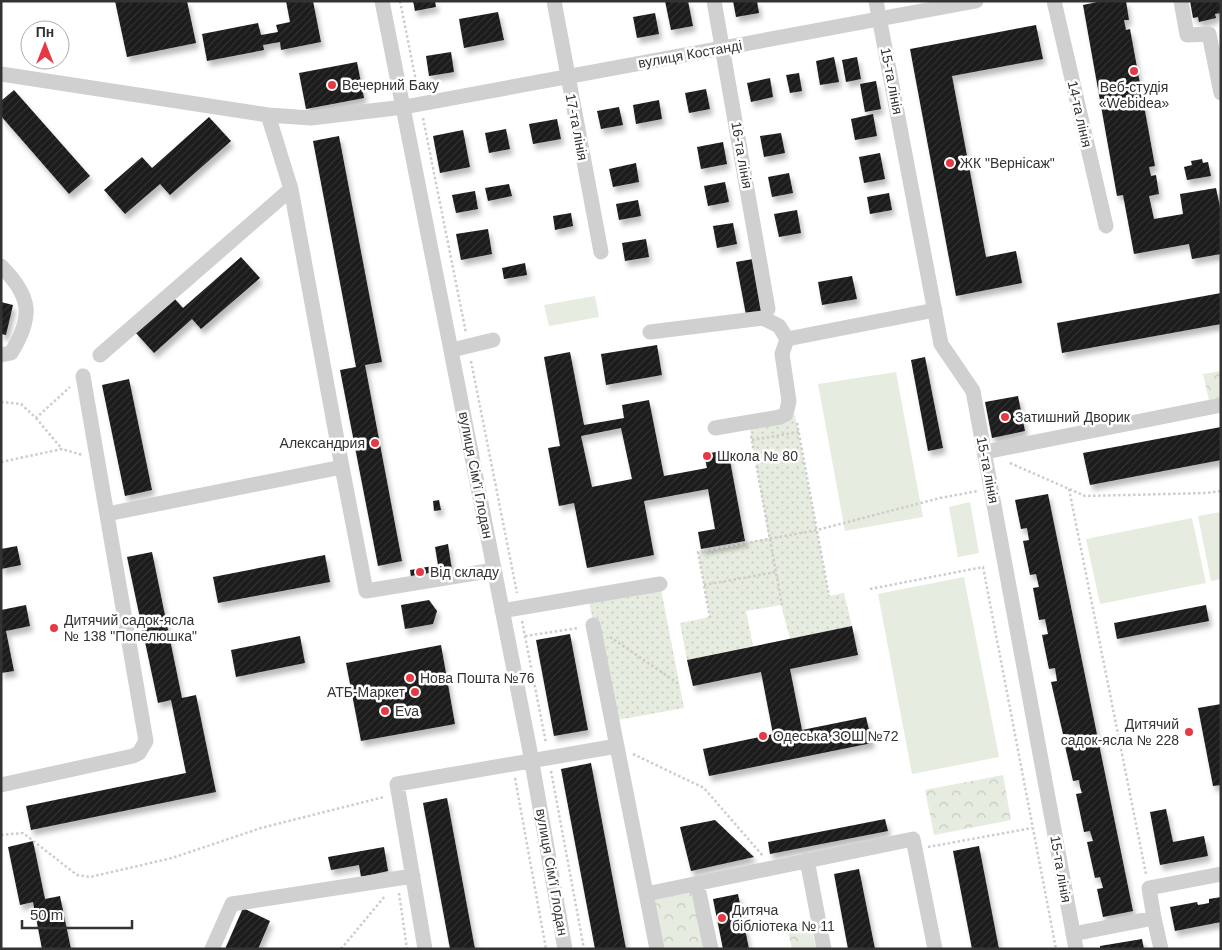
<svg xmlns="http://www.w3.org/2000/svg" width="1222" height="950" viewBox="0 0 1222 950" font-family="Helvetica,sans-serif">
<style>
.grass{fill:url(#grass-dots)}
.forest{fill:url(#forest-crowns)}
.pitch{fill:#e6ecdf}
.building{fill:url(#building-hatch);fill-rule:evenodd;filter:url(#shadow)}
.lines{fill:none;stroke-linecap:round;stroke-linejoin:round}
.path{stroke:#cdcdcd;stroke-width:2.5;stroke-dasharray:2.5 2.5;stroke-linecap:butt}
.minor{stroke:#d0d0d0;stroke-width:15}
.poi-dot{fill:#e63946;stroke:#fff;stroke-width:2}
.labels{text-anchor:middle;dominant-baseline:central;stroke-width:5;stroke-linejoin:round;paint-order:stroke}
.street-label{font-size:14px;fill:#333;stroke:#fff}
.poi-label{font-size:14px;fill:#333;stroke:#fff;text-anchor:start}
</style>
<defs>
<pattern id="grass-dots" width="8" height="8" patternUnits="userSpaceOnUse" patternTransform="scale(1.25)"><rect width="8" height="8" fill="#e6ecdf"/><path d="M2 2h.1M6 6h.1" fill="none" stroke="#c6cbc0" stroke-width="1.8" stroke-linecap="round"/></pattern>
<pattern id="forest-crowns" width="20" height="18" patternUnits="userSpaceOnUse" patternTransform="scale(1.25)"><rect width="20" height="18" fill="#e6ecdf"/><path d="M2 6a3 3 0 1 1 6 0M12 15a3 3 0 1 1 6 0" fill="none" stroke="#c6cbc0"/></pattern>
<pattern id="building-hatch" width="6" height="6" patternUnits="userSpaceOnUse" patternTransform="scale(1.25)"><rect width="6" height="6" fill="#1a1a1a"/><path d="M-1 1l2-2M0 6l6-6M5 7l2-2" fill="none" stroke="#333"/></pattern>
<filter id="shadow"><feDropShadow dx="3" dy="5.5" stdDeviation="2.5" flood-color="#0004"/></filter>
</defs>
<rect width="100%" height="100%" fill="#fff"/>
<path class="grass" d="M795 415 829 596 844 593 852 626 790 639 781 605 746 611 753 646 687 660 680 623 710 617 698 552 769 538 749 424Z
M660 584 684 708 612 721 588 596Z"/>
<path class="forest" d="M1221 371V397L1209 400 1203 374Z
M1003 775 1011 820 934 835 925 790Z
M697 883 711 949H657L646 894Z
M810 921 816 949H792L787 926Z"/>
<path class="pitch" d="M595 296 599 317 549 326 544 305Z
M896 372 923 517 845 531 818 384Z
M970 502 979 553 958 557 949 507Z
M1221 512V579L1211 581 1198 516Z
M1192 518 1206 583 1100 604 1086 539Z
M964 577 999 757 912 774 878 594Z"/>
<path class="building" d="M115 1H187L196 43 127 57Z
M286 1H313L321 42 281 50 280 42 263 45 264 50 207 61 202 34 258 23 261 35 278 32 276 25 290 22Z
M413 1H435L436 7 415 11Z
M665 1H688L693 26 671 30Z
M733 1H757L759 13 736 17Z
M1102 1H1126L1129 20H1124L1126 30 1130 29 1155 166 1149 167 1151 176 1156 175 1159 194 1149 196 1154 219 1183 214 1180 194 1216 188 1221 212V254L1192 259 1189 244 1134 254 1123 195 1117 196 1083 5Z
M1190 1H1221V13L1215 14 1216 18 1199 22 1198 17 1193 18Z
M498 12 504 40 464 48 459 19Z
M655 13 659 34 637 38 633 17Z
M1036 25 1043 59 952 76 986 257 1016 251 1022 283 956 296 910 49Z
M451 52 454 72 429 76 426 56Z
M834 57 839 82 820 85 816 61Z
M857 57 861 79 846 82 842 60Z
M357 62 364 98 306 109 299 73Z
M799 73 802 91 790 93 786 75Z
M770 78 773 97 751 102 747 83Z
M876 81 881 109 865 112 860 84Z
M706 89 710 109 689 113 685 93Z
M14 90 90 176 69 194 1 116V101Z
M659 100 662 119 636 124 633 105Z
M619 107 623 125 601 129 597 111Z
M873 114 877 136 855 140 851 119Z
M209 117 231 141 170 195 160 184 125 214 104 190 142 157 152 168Z
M557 119 561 139 533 144 529 124Z
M506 129 510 149 489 153 485 133Z
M463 130 470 167 440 173 433 136Z
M781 133 785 153 764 157 760 136Z
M339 136 382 362 365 365 402 561 378 566 340 370 356 367 313 141Z
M723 142 727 164 701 169 697 147Z
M880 153 885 179 864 183 859 157Z
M1202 159 1203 163 1208 162 1211 176 1187 180 1184 167 1192 165 1191 161Z
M636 163 639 182 613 187 609 169Z
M789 173 793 193 772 197 768 177Z
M725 182 729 202 708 206 704 186Z
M509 184 512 196 488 201 485 188Z
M475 191 478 209 456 213 452 195Z
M889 193 892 210 870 214 867 197Z
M638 200 641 216 619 220 616 204Z
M797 210 801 233 779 237 774 214Z
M571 213 573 226 555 230 553 216Z
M733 223 737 244 717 248 713 226Z
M488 229 492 254 461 260 456 234Z
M646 239 649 257 625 261 622 243Z
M241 257 260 278 201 329 192 319 154 353 135 332 174 298 183 308Z
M753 259 763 312 746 315 736 262Z
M525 263 527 275 504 279 502 268Z
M852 276 857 299 822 305 818 282Z
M1221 293V324L1062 353 1057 323Z
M1 302 13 305 6 335 1 334Z
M657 345 662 375 606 385 601 354Z
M570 352 584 425 624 418 622 405 649 400 664 476 707 468 704 454 728 450 745 541 701 549 698 532 715 529 708 489 644 501 654 555 587 568 574 503 559 506 548 448 560 446 544 357ZM621 428 632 479 592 487 581 436Z
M925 357 943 448 928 451 911 360Z
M129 379 152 490 125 496 102 385Z
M1018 396 1025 431 992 438 985 402Z
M1221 427V460L1090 485 1083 453Z
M1048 494 1133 911 1103 917 1097 889 1103 888 1100 877 1095 878 1087 842 1093 841 1090 831 1084 832 1076 794 1082 793 1080 787 1079 780 1073 781 1065 746 1071 745 1069 734H1063L1051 682 1057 681 1055 668 1049 669 1042 635 1048 634 1045 619 1039 620 1033 588 1039 587 1036 574 1030 575 1023 541 1029 540 1027 528 1021 529 1015 500Z
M439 500 441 510 434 511 433 501Z
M448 544 452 570 411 577 410 570 438 565 435 547Z
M17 546 21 565 1 569V549Z
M152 552 182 698 196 695 216 792 31 830 26 806 186 773 171 700 158 703 127 557Z
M325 555 330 582 218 603 213 577Z
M429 600 437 611 433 624 405 629 401 605Z
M26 605 30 626 6 631 14 671 1 673V610Z
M1206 605 1209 621 1117 639 1114 623Z
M852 626 858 655 790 669 802 730 866 717 872 743 709 776 703 749 773 734 761 672 693 686 687 660Z
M570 634 588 730 554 736 536 640Z
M300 636 305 663 236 677 231 650Z
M441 645 455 724 361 741 346 663Z
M1221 704V785L1213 786 1198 708Z
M591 763 626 949H595L561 769Z
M447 798 475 949H450L423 803Z
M1166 809 1173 842 1204 836 1208 856 1160 865 1150 812Z
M885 819 888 831 770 854 768 842Z
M715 820 754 857 691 871 680 827Z
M33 841 45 899 60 896 71 949H42L33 902 20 905 8 847Z
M979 846 999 949H972L968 928 953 851Z
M384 847 388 871 361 877 359 865 331 870 328 857Z
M859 869 875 949H848L834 874Z
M738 894 749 949H723L713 899Z
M1221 897V922L1175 931 1170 907 1197 902 1198 905 1204 904 1209 903V899Z
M243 908 270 921 258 949H225Z
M1142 939 1144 949H1100V946Z"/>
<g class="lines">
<path class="path" d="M400 1 418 91
M423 118 466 333
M471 361 517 593
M1 402 21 404 36 418 70 387
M36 418 62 449
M797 423 829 596
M751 436 782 605
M752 440 799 432
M1 462 62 449 82 455
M1010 463 1085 496 1207 493 1221 491
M1069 489 1146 874
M704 585 776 572
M870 589 983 567 1056 949
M710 618 698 552 817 530 940 498 978 491
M522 621 546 743
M525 636 578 628
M610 637 679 684
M633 754 704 788 763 856
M551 771 584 949
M515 778 546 949
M1 835 23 833 77 875 90 877 172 858 261 828 384 797
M928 847 1032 828
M399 893 407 949
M341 949 385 896"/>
<path class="minor" d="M382 1 529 746 565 949
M554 1 601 252
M714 1 768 309
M876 1 941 344 973 391 1076 949
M1054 1 1106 226
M1181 1 1187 35 1209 34 1221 93
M1 74 268 115 311 118 404 107 976 1
M268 115 291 189 342 467
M1 266C31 296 34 316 11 353L1 355
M650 332 763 318 779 326 787 339 782 354 789 401 786 414 780 417 715 428
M787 339 935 310
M452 350 493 340
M100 355 291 189
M985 452 1221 405
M107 514 342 467 366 591 494 570
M502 611 660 584
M593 625 657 949
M1 785 133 756 139 753 146 741 83 376
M807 860 824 949
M697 883 711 949
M646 894 913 839 935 949
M1154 918 1161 949
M1073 934 1154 918 1149 888 1221 874
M212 949 232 904 413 876
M425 949 397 784 617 746"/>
</g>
<g class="poi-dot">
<circle cx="1134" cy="71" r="5"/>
<circle cx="332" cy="85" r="5"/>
<circle cx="950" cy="163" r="5"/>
<circle cx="1005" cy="417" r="5"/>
<circle cx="375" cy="443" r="5"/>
<circle cx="707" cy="456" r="5"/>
<circle cx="420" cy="572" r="5"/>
<circle cx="54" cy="628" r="5"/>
<circle cx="410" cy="678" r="5"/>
<circle cx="415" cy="692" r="5"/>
<circle cx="385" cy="711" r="5"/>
<circle cx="1189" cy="732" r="5"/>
<circle cx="763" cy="736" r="5"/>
<circle cx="722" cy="918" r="5"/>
</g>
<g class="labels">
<g class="street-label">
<text transform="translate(690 54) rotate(-10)">вулиця Костанді</text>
<text transform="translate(892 81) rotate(79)">15-та лінія</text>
<text transform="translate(1080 114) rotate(77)">14-та лінія</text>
<text transform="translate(577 127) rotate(79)">17-та лінія</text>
<text transform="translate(742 155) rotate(80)">16-та лінія</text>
<text transform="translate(988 470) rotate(79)">15-та лінія</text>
<text transform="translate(476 475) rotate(79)">вулиця Сім'ї Глодан</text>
<text transform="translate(1061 869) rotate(80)">15-та лінія</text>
<text transform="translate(552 872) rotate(80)">вулиця Сім'ї Глодан</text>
</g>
<g class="poi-label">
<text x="342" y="85">Вечерний Баку</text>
<text x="1134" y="87" text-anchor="middle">Веб-студія<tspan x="1134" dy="16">«Webidea»</tspan></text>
<text x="960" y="163">ЖК "Вернісаж"</text>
<text x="1015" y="417">Затишний Дворик</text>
<text x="365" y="443" text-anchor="end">Александрия</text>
<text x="717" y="456">Школа № 80</text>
<text x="430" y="572">Від складу</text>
<text x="64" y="620">Дитячий садок-ясла<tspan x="64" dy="16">№ 138 "Попелюшка"</tspan></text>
<text x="420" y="678">Нова Пошта №76</text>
<text x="405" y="692" text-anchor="end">АТБ-Маркет</text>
<text x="395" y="711">Eva</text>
<text x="1179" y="724" text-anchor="end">Дитячий<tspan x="1179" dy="16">садок-ясла № 228</tspan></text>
<text x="773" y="736">Одеська ЗОШ №72</text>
<text x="732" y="910">Дитяча<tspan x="732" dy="16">бібліотека № 11</tspan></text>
</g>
</g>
<rect width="1222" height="950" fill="none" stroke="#333333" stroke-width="5"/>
<g transform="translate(45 45)"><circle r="24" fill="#ffffff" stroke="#adadad"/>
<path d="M0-4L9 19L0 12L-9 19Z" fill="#e63946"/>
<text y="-8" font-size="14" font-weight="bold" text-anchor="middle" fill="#333333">Пн</text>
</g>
<path d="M22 920v8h110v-8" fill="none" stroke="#333333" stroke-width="2.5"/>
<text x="30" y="920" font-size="15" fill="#333333" stroke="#ffffff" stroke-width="4" paint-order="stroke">50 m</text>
</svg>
